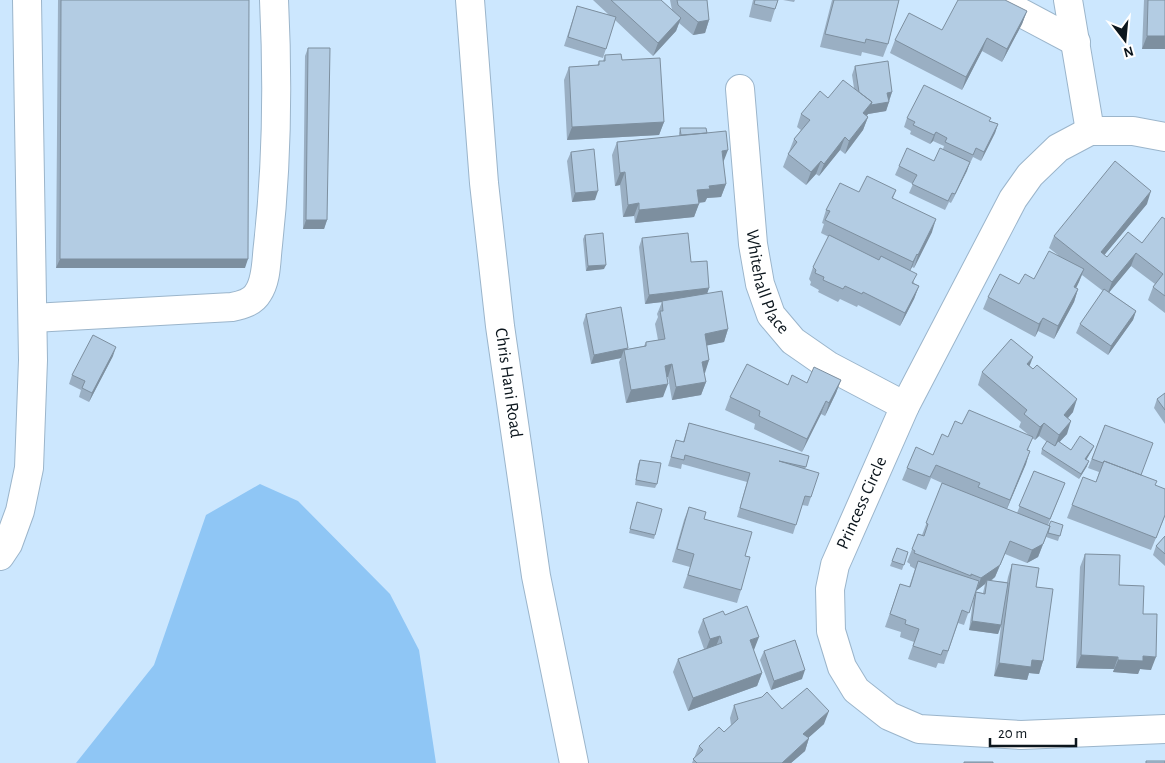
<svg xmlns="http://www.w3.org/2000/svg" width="1165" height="763" viewBox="0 0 1165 763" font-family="'Alegreya Sans',sans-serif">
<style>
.water{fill:#8fc6f5}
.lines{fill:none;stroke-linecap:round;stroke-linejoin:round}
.minor-casing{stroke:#9bb5cb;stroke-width:30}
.major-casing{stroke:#9bb5cb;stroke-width:30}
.minor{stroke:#fff;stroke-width:28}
.major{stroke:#fff;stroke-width:28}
.wall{fill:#9aafc3}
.shaded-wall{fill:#7d8f9f}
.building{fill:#b3cce3;stroke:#7d8f9f}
.labels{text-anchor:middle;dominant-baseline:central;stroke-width:4.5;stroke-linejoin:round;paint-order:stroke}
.street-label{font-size:18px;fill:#0c161d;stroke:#fff}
</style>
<rect width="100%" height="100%" fill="#cce7fe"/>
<path class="water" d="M260 484 298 501 390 594 419 650 436 763H76L154 665 206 515Z"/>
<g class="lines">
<g class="minor-casing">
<g id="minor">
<path d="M997 0 1076 42"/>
<path d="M1068 0 1090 131"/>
<path id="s1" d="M740 89 753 244 760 284 771 315 793 341 829 366 905 406"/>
<path d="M1165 137 1133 131H1090L1058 148 1030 175 1013 199 905 406 835 565 830 589 831 631 842 667 856 690 889 716 919 729 1021 735 1165 729"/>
<path d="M33 318 232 307C242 305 253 302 258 293 267 280 266 260 268 245 277 164 278 81 274 0"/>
<path d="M0 556 8 544 20 511 29 468 33 360 27 0"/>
</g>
</g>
<g class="major-casing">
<g id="major">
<path id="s2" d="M470 0 484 183 500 326 536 576 574 763"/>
</g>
</g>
<use href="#minor" class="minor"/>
<use href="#major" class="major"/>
</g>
<path class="wall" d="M58 0H249L245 268H56Z
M593 0H661L672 10 670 0H707L709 20 705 33 693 35 679 23 676 31 653 56 615 20 603 58 564 46 577 6 609 15Z
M753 0H778L775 9 771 22 749 17Z
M783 0H795L794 2Z
M832 0H899L888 44 883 57 862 52 861 56 820 47Z
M1144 0H1165V49H1142Z
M1027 11 1022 24 1002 62 982 51 962 90 890 53 895 40Z
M308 48 327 220 324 229H303L305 56Z
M605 55 622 60 664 122 659 135 567 140 564 80 569 67 597 66 599 61H603Z
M855 66 892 92 886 111 868 114 867 116 868 117 863 130 845 154 840 150 819 176 816 174 806 185 783 167 794 139 801 130 797 127 801 114 828 98 854 88 852 75Z
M907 118 990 121 998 124 995 133 981 161 973 157 951 203 949 202 945 210 909 193 913 184 895 175 899 166 934 161 943 149 944 146 933 141 930 144 910 134 911 131 904 127Z
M680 128 707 133 723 161 726 184 721 197 707 198 705 202 699 203 694 217 635 223 634 216 623 217 620 185 615 186 612 155 617 142 679 136V133Z
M571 152 595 200 572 202 567 161Z
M896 190 893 198 932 232 914 268 912 267 910 270 914 283 919 286 914 299 900 326 858 305 857 307 840 299 838 302 818 292 819 290 810 285 811 282 809 279 813 267 829 237 821 233 824 224 822 223 826 210 859 192Z
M1147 204 1104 255 1107 257 1142 243 1165 219V313L1148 300 1153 287 1155 284 1131 266 1109 292 1136 311 1133 320 1108 355 1076 333 1080 324 1103 291 1082 275 1076 288 1078 289 1074 302 1054 339 1038 331 1035 337 983 309 988 297 1019 284 1034 279 1058 255 1049 248 1054 236Z
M585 235 604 269 586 271 583 239Z
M642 238 691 262 709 288 707 293 728 329 724 342 707 345 709 360 704 373 706 382 701 395 672 400 668 377H666L663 397 626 403 619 362 621 358 591 364 583 323 586 314 628 349 644 346 646 342 658 340 655 324 658 317 657 314 662 302 645 304 639 247Z
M113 356 89 402 79 397 81 390 69 384 72 375Z
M1030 366 1073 412 1068 418 1067 434 1059 442 1071 450 1094 446 1092 450 1086 459 1087 466 1079 479 1041 454 1042 449 1047 442 1039 436 1035 440 1032 438 1028 450 1026 464 1007 509 1017 513 1034 471 1065 483 1048 525H1063L1058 541 1046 537 1038 557 1027 563 1005 554 995 577 991 581 1007 582 1008 577 1012 564 1036 587 1043 661 1039 674 1029 673 1027 680 994 676 1001 626 998 634 969 630 973 601 976 592 983 593 985 584 976 591 964 625 958 623 944 664 938 663 936 668 908 659 914 642 900 637 901 632 885 627 900 584 909 587 915 569 910 566V564L907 562 918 534 922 535 942 483 931 478 926 490 902 480 907 468 933 455 948 437 962 424 1030 436 1019 427 1021 422 978 385 982 372Z
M841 380 836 393 825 416 821 414 802 452 754 429 755 424 725 410 730 397 788 385Z
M1165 393V424L1154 408 1157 399Z
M689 423 809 456 805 469 811 497 808 506 802 505 793 534 737 517 747 482 682 464 681 469 668 466 676 440 683 442Z
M1105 425 1141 475 1155 485 1165 516 1151 550 1067 518 1072 505 1096 482 1099 472 1088 468Z
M640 460 657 484 655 488 635 485 638 464Z
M637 502 655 535 654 539 629 533Z
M689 507 704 519 745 556 741 590 737 603 683 588 690 567 672 562 684 520Z
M1165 536V566L1153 555 1156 546Z
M897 548 908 552 902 570 890 566Z
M1085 554 1119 585 1143 614 1151 670 1140 669 1138 674 1113 672 1114 669 1076 668 1080 567Z
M725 615 754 650H753L762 673 757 686 688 711 673 672 678 659 704 649 698 632 703 619Z
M764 651 802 679 771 690 760 660Z
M734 705 782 709 824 724 808 738H809L805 751 791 763H692L699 746 724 732 731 725 730 718Z"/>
<path class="shaded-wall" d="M1027 11 1022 24 1002 62 1007 49Z
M681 18 676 31 653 56 658 43Z
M709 20 705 33 693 35 698 22Z
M1147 36H1165V49H1142Z
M987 38 982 51 962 90 966 77Z
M892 92 889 101 884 102 887 93Z
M872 102H889L886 111 868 114 858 126 863 113Z
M868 117 863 130 845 154 849 141Z
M664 122 659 135 567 140 572 127Z
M998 124 995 133 981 161 984 152Z
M936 132 933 141 930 144 934 135Z
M845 137 840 150 819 176 824 164Z
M728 150 723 163 722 151Z
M821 161 816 174 806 185 811 172Z
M970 162 967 171 951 203 955 194Z
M625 172 620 185 615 186 620 173Z
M726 184 721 197 707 198 705 202 693 203 697 190 709 186Z
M598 191 595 200 572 202 575 193Z
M1151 191 1147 204 1096 265 1101 252Z
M639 203 634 216 623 217 628 205Z
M699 204 694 217 635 223 639 210Z
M936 219 932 232 914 268 918 255Z
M306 220H327L324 229H303Z
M1136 253 1131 266 1107 295 1112 282Z
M917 254 912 267 908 275 913 262Z
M60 259H248L245 268H56Z
M606 265 604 269 586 271 588 266Z
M1084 269 1079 282 1070 300 1074 287Z
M919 286 914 299 900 326 905 313Z
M709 288 706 297 645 304 649 295Z
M1078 289 1074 302 1054 339 1058 326Z
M1136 311 1133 320 1108 355 1111 346Z
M1043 318 1038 331 1035 337 1039 324Z
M728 329 724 342 700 347 705 334Z
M116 347 113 356 89 402 92 393Z
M628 348 624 350 621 358 591 364 594 355Z
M1033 357 1028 370 1027 364Z
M709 360 705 373 697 375 702 362Z
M672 364 668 377 660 379 665 366Z
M841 380 836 393 825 416 829 403Z
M706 382 701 395 672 400 676 387Z
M668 384 663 397 626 403 631 390Z
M1077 399 1073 412 1059 428 1064 415Z
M826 401 821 414 802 452 807 439Z
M1071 421 1067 434 1054 448 1059 435Z
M1044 423 1039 436 1035 440 1040 427Z
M1094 446 1092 450 1084 464 1085 459Z
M1030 451 1026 464 1005 513 1010 500Z
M1089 461 1087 466 1079 479 1081 474Z
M1050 526 1038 557 1027 563 1032 550Z
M1010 541 995 577 986 584 987 580 985 584 976 591 981 578Z
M972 621 1001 625 998 634 969 630Z
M720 636 715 649 705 652 710 639Z
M759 637 754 650 745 653 750 640Z
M1081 655 1118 657 1114 669 1076 668Z
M1143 656 1156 657 1151 670 1140 669 1138 674 1113 672 1118 660Z
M1032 660 1043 661 1039 674 1029 673 1027 680 994 676 999 663Z
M805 670 802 679 771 690 774 681Z
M762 673 757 686 688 711 693 698Z
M829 711 824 724 798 747 803 734Z
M809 738 805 751 791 763H782Z"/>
<path class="building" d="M61 0H249L248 259H60Z
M611 0H661L681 18 658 43Z
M677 0H707L709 20 698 22 678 5Z
M755 0H778L775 9 754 4Z
M834 0H899L888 44 866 39 865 43 825 34Z
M958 0H1005L1027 11 1007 49 987 38 966 77 895 40 909 13 942 30Z
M1148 0H1165V36H1147Z
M577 6 616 17 606 49 568 37Z
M308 48H330L327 220H306Z
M621 54 622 60 660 58 664 122 572 127 569 67 599 65V61H605V55Z
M888 61 892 92 887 93 889 102 871 105 872 102 859 92 855 66Z
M843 80 872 102 863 113 868 117 849 141 845 137 824 164 821 161 811 172 788 154 797 142 794 139 810 120 801 114 820 91 828 98Z
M924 85 991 118 989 121 998 124 984 152 976 148 973 155 945 142 947 138 936 132 934 135 913 125 915 122 907 118Z
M680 128H706L707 133 681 135Z
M726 131 728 150 722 151 726 184 709 186 710 189 697 190 699 204 639 210V203L628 205 625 172 620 173 617 142Z
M907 148 934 161 940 148 970 162 955 194 952 193 948 201 912 184 917 175 899 166Z
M594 149 598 191 575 193 571 152Z
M1115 161 1151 191 1101 252 1107 257 1128 232 1142 243 1162 217 1165 219V296L1153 287 1163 274 1136 253 1112 282 1054 236Z
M867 176 896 190 892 198 936 219 918 255 917 254 913 262 825 220 830 211 826 210 840 183 859 192Z
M603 233 606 265 588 266 585 235Z
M688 233 691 262 707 261 709 288 649 295 642 238Z
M829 235 879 260 881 256 917 274 912 283 919 286 905 313 863 292 862 294 845 286 843 289 823 280 824 277 815 273 816 270 813 267Z
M1049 251 1084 269 1074 287 1078 289 1058 326 1043 318 1039 324 988 297 1000 274 1019 284 1025 274 1034 279Z
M1104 289 1136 311 1111 346 1080 324Z
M722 291 728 329 705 334 709 360 702 362 706 382 676 387 672 364 665 366 668 384 631 390 624 350 646 346V342L665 339 660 311H663L662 301Z
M621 307 628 348 594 355 586 314Z
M93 335 116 347 92 393 82 388 85 381 72 375Z
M1011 339 1033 357 1027 364 1033 369 1037 365 1077 399 1064 415 1071 421 1059 435 1044 423 1040 427 1024 414 1027 410 982 372Z
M747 364 788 385 792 375 807 383 814 367 841 380 829 403 826 401 807 439 759 416 760 411 730 397Z
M1165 393V410L1157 399Z
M969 410 1033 437 1027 450 1030 451 1010 500 978 487 980 483 936 465 930 477 907 468 916 447 933 455 942 434 948 437 955 421 962 424Z
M689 423 809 456 806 467 779 461 819 473 811 497 805 496 796 525 740 508 750 473 685 455 684 460 671 457 676 440 684 442Z
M1105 425 1153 443 1141 475 1104 461 1103 463 1092 459Z
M1080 436 1094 446 1085 459 1089 461 1081 474 1042 449 1047 441 1055 446 1058 441 1071 450Z
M640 460 661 463 657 484 636 480Z
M1104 461 1157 481 1155 485 1165 489V515L1156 538 1072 505 1083 477 1096 482Z
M1034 471 1065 483 1050 519 1019 506Z
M942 483 1050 526 1043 544 1032 550 1010 541 1000 565 981 578 971 574V576L914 553 915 551 912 549 918 534 924 536 928 524 926 523Z
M637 502 662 509 655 535 630 529Z
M689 507 706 512 704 519 752 532 745 556 750 557 741 590 688 575 694 554 677 549Z
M1051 521 1063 525 1060 536 1048 533 1050 526 1049 525Z
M1165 536V554L1156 546Z
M897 548 908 552 904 565 892 561Z
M1085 554 1120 555 1119 585 1144 586 1143 614H1157L1156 657 1143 656V661L1118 660V657L1081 655Z
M918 561 979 581 969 613 962 610 948 651 943 650 941 655 913 646 919 629 905 624 906 620 890 614 900 584 910 587Z
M1012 564 1039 568 1036 587 1053 589 1043 661 1032 660 1031 667 999 663Z
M987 580 1008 583 1001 625 972 621 976 592 985 594Z
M747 606 759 637 750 640 762 673 693 698 678 659 722 643 720 636 710 639 703 619 723 611 725 615Z
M795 640 805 670 774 681 764 651Z
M807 688 829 711 803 734 809 738 782 763H697L693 759 703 750 699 746 719 727 724 732 738 719 734 705 762 697 767 692 782 709Z
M1146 761H1165V763H1146Z
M964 762H993V763H964Z"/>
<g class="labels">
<g class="street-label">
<text stroke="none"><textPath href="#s1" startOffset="196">Whitehall Place</textPath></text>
<text stroke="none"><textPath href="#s2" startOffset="385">Chris Hani Road</textPath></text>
<text transform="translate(862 503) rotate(-66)">Princess Circle</text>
</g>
</g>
<g transform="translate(1125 40) rotate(164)" stroke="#ffffff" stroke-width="4" paint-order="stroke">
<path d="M0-4L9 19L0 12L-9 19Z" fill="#0c161d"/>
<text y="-8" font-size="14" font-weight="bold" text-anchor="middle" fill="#0c161d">N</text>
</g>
<path d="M990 738v8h86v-8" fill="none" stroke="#0c161d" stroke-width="2.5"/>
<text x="998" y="738" font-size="15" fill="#0c161d" stroke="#ffffff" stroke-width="4" paint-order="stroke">20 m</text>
</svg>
